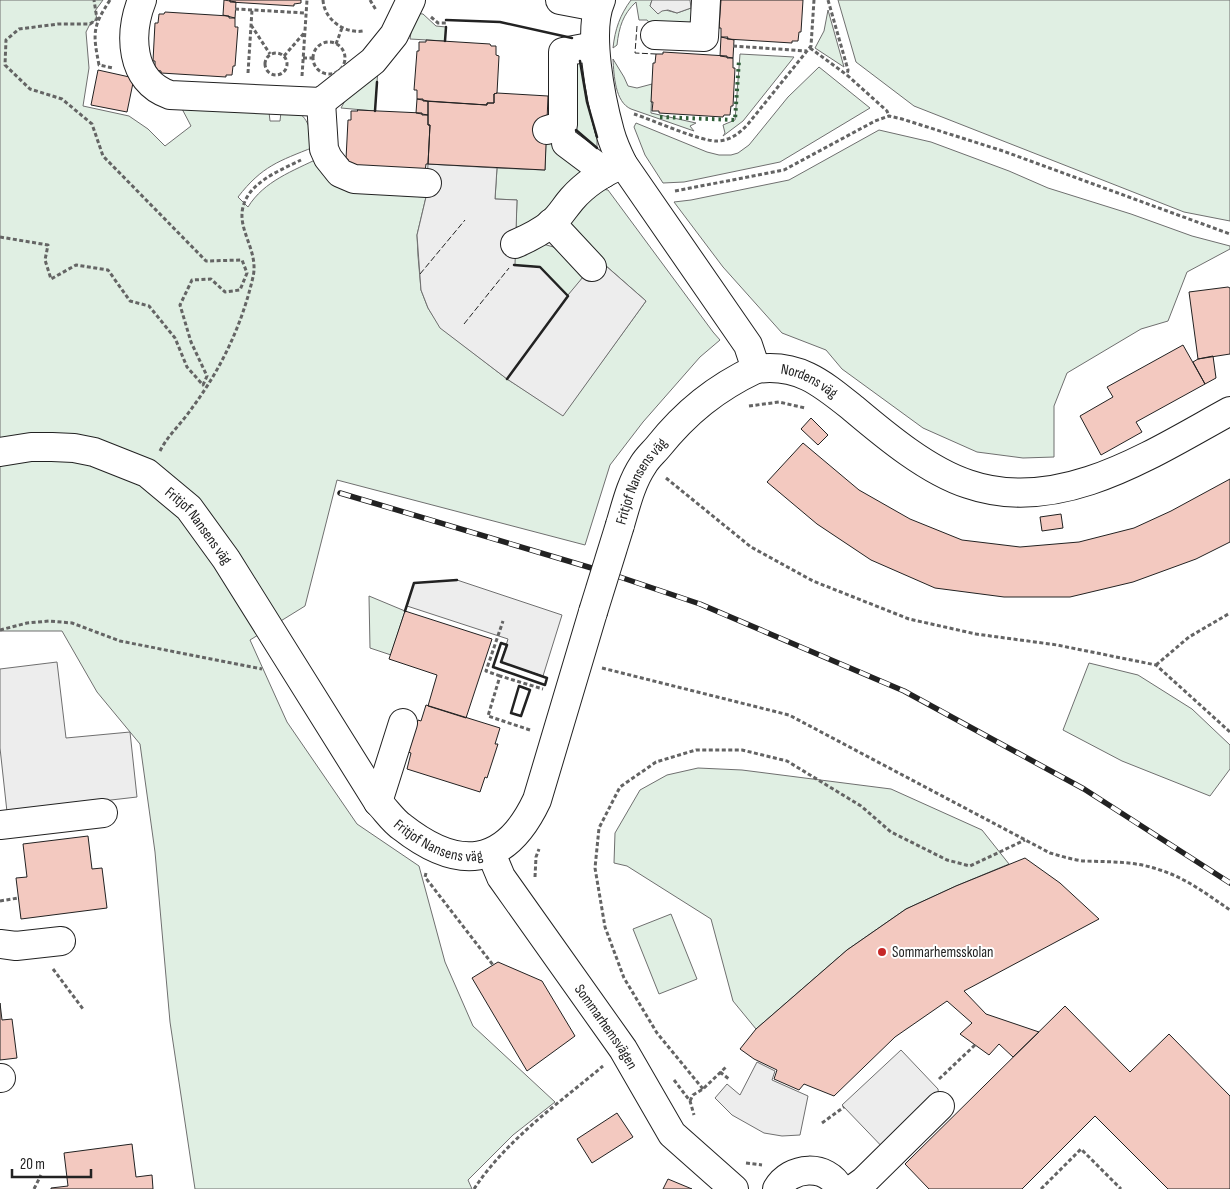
<svg xmlns="http://www.w3.org/2000/svg" width="1230" height="1189" viewBox="0 0 1230 1189" font-family="'Sofia Sans Condensed',sans-serif">
<style>
.green{fill:#e0efe3;stroke:#6f6f6f}
.parking{fill:#ededed;stroke:#6f6f6f}
.building{fill:#f3c9c0;stroke:#222}
.lines{fill:none;stroke-linecap:round;stroke-linejoin:round}
.minor-casing{stroke:#222;stroke-width:30}
.path{stroke:#646464;stroke-width:3;stroke-dasharray:4 2.5;stroke-linecap:butt}
.minor{stroke:#fff;stroke-width:28}
.rail-casing{stroke:#222;stroke-width:5.5}
.rail{stroke:#fff;stroke-width:4;stroke-dasharray:11;stroke-linecap:butt}
.minor-bridge-casing{stroke:#222;stroke-width:30;stroke-linecap:butt}
.minor-bridge{stroke:#fff;stroke-width:28}
.hedge{stroke:#2f5e38;stroke-width:4;stroke-dasharray:2.5 4;stroke-linecap:butt}
.fence{stroke:#222;stroke-width:1;stroke-dasharray:6 2.5;stroke-linecap:butt}
.wall{stroke:#222;stroke-width:2.5}
.poi-dot{fill:#c62828;stroke:#fff;stroke-width:2}
.labels{text-anchor:middle;dominant-baseline:central;stroke-width:4;stroke-linejoin:round;paint-order:stroke}
.street-label{font-size:15px;fill:#222;stroke:#fff}
.poi-label{font-size:15px;fill:#222;stroke:#fff;text-anchor:start}
</style>
<rect width="100%" height="100%" fill="#fff"/>
<path class="green" d="M0 0H103L95 11 97 19 90 24 86 32 89 68 83 106 129 116 148 129 165 146 191 126 180 105 269 112 270 121H280L281 112C285 112 290 110 294 111 308 114 312 135 314 147 279 161 262 166 238 197L248 207C264 181 293 171 319 158L367 190 393 195 426 197 417 235 418 256 421 290 428 308 441 328 507 379 563 415 646 301 579 242 573 232 569 221 578 209 602 189 608 190 713 332 720 340 700 357 643 422 610 465 585 545 337 480 305 606 250 640 287 722 357 824 419 866 445 962 473 1026 555 1102 513 1135 468 1180 472 1189H195L170 1022 155 852 140 744 97 692 62 631H0Z
M631 0H652L650 6 677 13 691 8 693 21 692 28 651 25 647 20H639L636 2C623 14 619 27 617 45L613 48C615 29 620 15 631 0Z
M838 0H1230V221L1184 212 914 106 856 62Z
M828 10 844 67 815 48 824 31Z
M414 13 423 14 436 26 446 27 445 41 410 39Z
M740 54 794 57 743 121 723 136 725 133 723 125 735 120Z
M613 59 624 77 628 86 637 88 652 84 651 113 696 123 690 126 694 131 631 109C615 102 614 76 613 59Z
M580 61 587 102 597 139V148L576 130 574 63Z
M819 67 870 108 780 162 684 182 663 183 645 155 634 127 636 123 707 152 719 155H731L738 153 749 145 788 97Z
M378 68 375 111 341 108 347 97Z
M879 130 931 142 1009 171 1048 188 1131 214 1192 236 1230 246V249L1187 272 1168 321 1141 329 1067 373 1054 406V457L1023 458 977 452 923 428 842 369 826 350 782 333 723 267 674 202 691 200 789 180Z
M546 137 588 168 555 204 529 227H516L517 200 495 199 497 168 545 170Z
M543 244 557 248 585 275 568 296 540 267 514 265 515 256Z
M369 596 405 611 391 655 370 648Z
M1089 663 1138 675 1192 709 1230 745V769L1210 796 1122 761 1063 730Z
M698 768 742 770 891 789 982 830 1009 864 956 886 906 909 847 950 756 1029 733 1001 711 919 627 866 614 863 615 833 640 790 667 775Z
M671 914 697 979 659 994 633 929Z"/>
<path class="parking" d="M652 0H690L691 8 677 13 668 10 662 11 658 14 650 6Z
M428 164 497 168 495 199 517 200 515 265 540 267 568 295 598 259 646 301 563 416 507 379 440 328 428 308 421 290 417 235 426 197Z
M457 580 562 615 543 676 501 662 508 639 407 606 414 583Z
M57 662 66 738 130 732 137 797 7 812 0 748V669Z
M901 1050 938 1089 940 1106 890 1155 842 1105Z
M757 1062 775 1071 772 1080 808 1096 800 1135 782 1136 764 1133 732 1115 715 1098 727 1084 740 1095Z"/>
<path class="building" d="M224 0 236 2 235 18 223 15Z
M230 0H229H301V3L294 4V6L230 2Z
M721 0H803L801 32H799L798 41H792V43L727 39 728 37H721V28H719Z
M165 12 229 16V18H235V27H238L235 66H233L232 75H226V77L161 73V71L155 70V61H153L155 23H158L159 14H164Z
M721 37 734 40 733 58 720 56Z
M426 40 490 44 491 46H496V55L499 56 497 93 494 94V103H487V105L423 101V99H417V90H414L417 51H419V42H426Z
M663 52 727 56V58H733V68H735L733 106H731L730 115H724L723 117 659 113V111H652L653 102H651L653 63H655L656 54H663Z
M98 70 134 78 127 112 91 105Z
M497 93 548 96 545 170 428 164 430 125H428V101L487 105V103H494V94Z
M417 99 428 101V115L416 113Z
M357 110 422 113V115H428V125H430L428 164H426L425 172 348 168V159H346L348 120H351V111H358Z
M1228 287 1230 288V354L1198 359 1189 292Z
M1183 345 1205 384 1136 422 1142 432 1101 455 1080 416 1113 397 1107 387Z
M1213 356 1216 378 1205 384 1193 362 1198 359Z
M811 418 828 435 818 445 801 429Z
M803 443 859 490 910 519 962 540 1020 547 1079 542 1134 528 1171 511 1230 479V542L1196 559 1133 582 1070 597H1004L935 588 871 560 817 524 767 482Z
M1061 514 1063 528 1042 531 1040 517Z
M405 611 492 639 466 718 428 706 437 675 389 659Z
M426 705 500 728 495 744H498L487 778 485 777 480 792 407 769 411 753 408 752 418 720 421 721Z
M88 836 92 869 102 868 107 908 21 919 16 878 27 877 23 844Z
M1025 858 1060 883 1099 919 964 991 986 1014 1039 1032 1013 1057 999 1044 989 1055 960 1034 972 1023 947 1001 895 1037 834 1096 804 1084 799 1090 774 1079 777 1070 754 1059 740 1049 756 1029 847 950 906 909 956 886Z
M498 962 542 981 575 1036 527 1071 472 978Z
M0 1003 2 1020 12 1019 17 1058 0 1060Z
M1065 1006 1130 1072 1169 1034 1230 1096V1189H1168L1095 1116 1022 1189H929L905 1164Z
M617 1113 633 1137 592 1163 577 1139Z
M132 1144 136 1177 152 1175 153 1189H51V1188L68 1186 64 1153Z
M668 1179 692 1189H663Z"/>
<g class="lines">
<g class="minor-casing">
<g id="minor">
<path d="M142 0C129 33 129 81 170 95L321 102 373 61 394 35 411 0"/>
<path d="M560 0 597 7"/>
<path id="s1" d="M601 0C587 31 601 99 610 132 613 143 618 154 623 164L748 345 756 369C799 363 823 384 854 409 886 436 928 471 968 484 1060 516 1153 453 1230 411"/>
<path d="M655 35 704 37 706 0"/>
<path d="M321 102 324 149 328 158 340 173 354 179 427 183"/>
<path d="M547 130 563 125V52L595 46"/>
<path d="M566 143 598 167 603 174"/>
<path d="M551 223 592 267"/>
<path d="M515 244C529 238 541 232 552 223 560 216 565 207 572 199 585 184 604 172 623 164"/>
<path id="s2" d="M0 452 31 447H52L74 448 94 452 147 473 189 508 226 559 378 802C386 810 393 821 402 827 458 871 505 868 537 800L593 612"/>
<path id="s3" d="M620 525C626 505 631 483 643 465 647 458 653 453 658 447 686 412 716 388 756 369"/>
<path d="M378 802 403 723"/>
<path d="M0 825 103 813"/>
<path id="s4" d="M491 853 501 877 623 1049 672 1134 734 1189"/>
<path d="M0 944 16 946 61 941"/>
<path d="M0 1078H1"/>
<path d="M777 1189C790 1166 827 1163 840 1189"/>
<path d="M853 1189 864 1181 940 1106"/>
</g>
</g>
<path class="path" d="M110 0C92 27 93 34 99 65L113 68
M323 0C324 19 344 34 363 31
M370 0 376 10
M828 0 848 70 847 75 887 111 889 116
M235 9 306 13
M431 17 438 23H446
M251 25 270 54
M313 58a16 16 0 1 1 32 0a16 16 0 1 1-32 0Z
M336 44 342 28
M733 46 807 51
M810 48 847 75
M265 64a11 11 0 1 1 22 0a11 11 0 1 1-22 0Z
M284 56 305 32
M303 58H314
M248 73 252 10
M302 76 307 0
M634 114C653 120 701 142 718 141 731 140 740 133 748 124L811 46 814 0
M675 191 784 170 875 121 889 116 902 119 1003 151 1230 234
M0 237 48 245 45 260 51 279 76 265 108 270 130 301 149 306 175 338 187 367 203 385 207 376 191 342 180 305 192 280 211 279 225 292 240 290 247 273 242 260 206 261 103 156 92 124 62 99 30 89 5 65 6 40 19 29 58 24H90L97 19 94 0
M749 406 779 402 805 408
M160 451C168 435 182 423 192 408 221 369 242 325 253 277 259 251 237 230 243 207 249 182 281 170 301 160
M666 478 751 547 813 581 909 619 976 634 1057 645 1156 665 1230 732
M0 630 27 623 49 621 72 623 120 641 262 669
M1156 665 1189 637 1230 613
M602 668 789 715 1050 853C1061 856 1073 860 1084 861 1110 862 1135 861 1160 870 1186 878 1208 895 1230 910
M500 676 486 671 503 621
M530 730 488 716 500 676 543 689
M426 873 425 877 493 965
M535 877 536 857 539 849
M0 901 18 898
M53 969 83 1009
M720 1072 729 1079
M939 1079 975 1045
M674 1080 690 1101 694 1115
M703 1089 657 1033 624 978 605 927 595 868 599 828 620 787 656 762 696 750H742L787 761 861 806 891 832 947 860 970 866 1025 840
M690 1101 693 1095 703 1089 726 1067
M822 1123 844 1107
M746 1163 762 1165
M34 1189 41 1175
M474 1189C507 1139 558 1104 603 1066
M1041 1189 1081 1149 1121 1189"/>
<use href="#minor" class="minor"/>
<g class="rail-casing">
<path id="rail" d="M340 493 605 572 700 604 904 691 1084 789 1230 883"/>
</g>
<use href="#rail" class="rail"/>
<g class="minor-bridge-casing">
<path id="minor-bridge" d="M593 612 620 525"/>
</g>
<use href="#minor-bridge" class="minor-bridge"/>
<path class="hedge" d="M660 117 735 120 739 60"/>
<path class="fence" d="M637 26 635 53 656 54
M420 274 465 220
M464 324 509 268"/>
<path class="wall" d="M446 20 500 22 572 38
M445 41 446 27
M580 61 587 102 597 137
M375 111 377 82
M576 130 597 148
M507 379 568 296 540 267 514 265
M405 611 414 583 457 580
M501 643 507 645 501 662 547 678 545 685 493 667Z
M519 686 530 690 521 716 511 713Z"/>
</g>
<circle class="poi-dot" cx="882" cy="952" r="5"/>
<g class="labels">
<g class="street-label">
<text stroke="none"><textPath href="#s1" startOffset="470">Nordens väg</textPath></text>
<text stroke="none"><textPath href="#s3" startOffset="49">Fritjof Nansens väg</textPath></text>
<text stroke="none"><textPath href="#s2" startOffset="226">Fritjof Nansens väg</textPath></text>
<text stroke="none"><textPath href="#s2" startOffset="631">Fritjof Nansens väg</textPath></text>
<text stroke="none"><textPath href="#s4" startOffset="209">Sommarhemsvägen</textPath></text>
</g>
<g class="poi-label">
<text x="892" y="952">Sommarhemsskolan</text>
</g>
</g>
<path d="M12 1169v8h79v-8" fill="none" stroke="#222222" stroke-width="2.5"/>
<text x="20" y="1169" font-size="15" fill="#222222" stroke="#ffffff" stroke-width="4" paint-order="stroke">20 m</text>
</svg>
